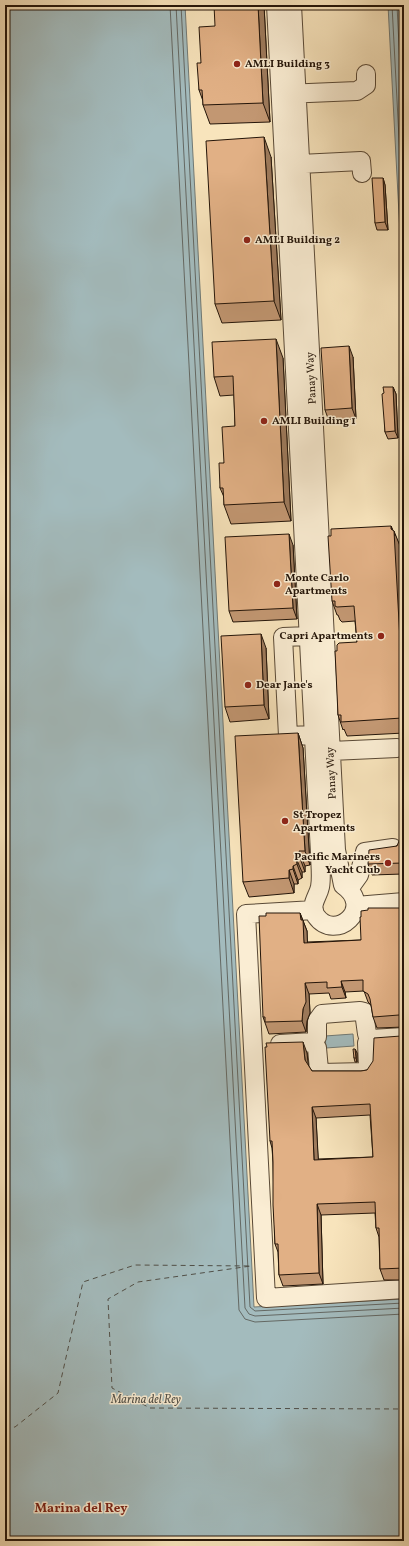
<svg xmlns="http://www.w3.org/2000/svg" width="409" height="1546" viewBox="0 0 409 1546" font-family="Vollkorn,serif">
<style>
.water{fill:#a3bbbd;stroke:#707975}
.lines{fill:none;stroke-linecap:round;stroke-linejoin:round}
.shore{stroke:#646863;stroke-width:1}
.ferry{stroke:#504f48;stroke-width:1;stroke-dasharray:5 4;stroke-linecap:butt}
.minor-casing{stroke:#594936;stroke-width:20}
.minor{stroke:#faedd3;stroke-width:18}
.wall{fill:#c29772;stroke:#241509;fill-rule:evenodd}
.shaded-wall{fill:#9e7b5d;stroke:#241509}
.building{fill:#e1b085;stroke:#241509;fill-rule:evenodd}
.poi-dot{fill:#8f2418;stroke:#faedd3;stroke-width:1.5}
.labels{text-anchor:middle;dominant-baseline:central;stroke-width:3;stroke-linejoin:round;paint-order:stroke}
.poi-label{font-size:11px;font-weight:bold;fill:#241509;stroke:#faedd3;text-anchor:start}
.street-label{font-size:11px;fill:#241509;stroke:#faedd3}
.water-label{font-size:12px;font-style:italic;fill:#504f48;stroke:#faedd3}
.quarter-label{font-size:13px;font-weight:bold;fill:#7a1f14;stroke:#faedd3}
</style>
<rect width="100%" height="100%" fill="#f8e4bc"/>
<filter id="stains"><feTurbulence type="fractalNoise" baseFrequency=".005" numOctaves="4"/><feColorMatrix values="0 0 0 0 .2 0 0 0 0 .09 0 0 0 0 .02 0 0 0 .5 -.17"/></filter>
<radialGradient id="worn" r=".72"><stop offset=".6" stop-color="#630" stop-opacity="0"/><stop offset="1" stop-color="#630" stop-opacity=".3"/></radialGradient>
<path class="water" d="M5 5H185L254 1307 404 1299V1541H5Z
M388 5H404V309Z
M353 1034 354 1046 326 1048 325 1036Z"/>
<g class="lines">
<path class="shore" d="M170 5 239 1310 245 1319 255 1322 404 1314
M176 5 245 1308 249 1314 255 1316 404 1308
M181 5 250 1307 255 1311 404 1303
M392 5 404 233
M397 5 404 146"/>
<path class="ferry" d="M5 1428 15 1427 58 1393 83 1282 135 1265 251 1266 138 1282 108 1299 112 1388 150 1408 404 1409"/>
<g class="minor-casing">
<path id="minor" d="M276 5 320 853C320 863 322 877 320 887 318 897 309 905 316 916 335 943 376 908 343 885L336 850 292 5
M285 94 357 91 366 85V74
M300 164 361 161 362 173
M309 636 283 637 288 736 314 735
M331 751 397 748
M349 889 359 875 365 852 393 848
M356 906 404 902
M314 910 246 914 266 1298 404 1289
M313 1042 317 1048 319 1070 321 1073 365 1072 368 1067 367 1043 372 1039
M280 1044 313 1042 317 1037V1021L322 1014 360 1011 364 1012 367 1034 371 1039 404 1037"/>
</g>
<use href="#minor" class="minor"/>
</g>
<path class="wall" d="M264 5 270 122 210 124 203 105V101L199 90 201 63 215 26Z
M271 157 281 320 222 323 215 304Z
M383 178 385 185 388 230H377L375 223Z
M353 357 356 419 329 421 325 410Z
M283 358 291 521 231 524 224 505V497L220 488 224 463 235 426 234 395 220 396 214 377Z
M393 387 396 394 398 438 388 439 385 432 384 393Z
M391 526 400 546 404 621V733L347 736 344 729 343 730 338 715 337 651 357 642 355 621 342 622 340 620 338 615H337L332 601Z
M293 545 297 619 233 622 229 611Z
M266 648 269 719 230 722 225 707Z
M298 733 303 748 310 865 305 866V872H302V878L298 880V884H294V893L249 897 243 882Z
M404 841V882L403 874 372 875 368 864Z
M402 908 404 913V1027L377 1028 373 1017 371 1005 368 1002 364 991 345 992 346 998 331 999 329 993 309 994 310 1013 307 1021 306 1032 269 1034 263 1017 300 913 307 931V942L361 940Z
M404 1034V1280H384L380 1269 379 1237 376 1228 375 1213 321 1215 323 1284 283 1286 279 1275 278 1252 275 1244 273 1162 272 1148 270 1141 307 1053 308 1065 312 1071H361L367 1070 401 1036ZM370 1115 373 1157 318 1159 316 1118Z
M355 1049 357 1053V1062H355L354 1058Z"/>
<path class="shaded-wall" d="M258 5H264L270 122 263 103Z
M264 137 271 157 281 320 274 301Z
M383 178 385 185 388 230 385 222Z
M276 339 283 358 291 521 284 502Z
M349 346 353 357 356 419 352 408Z
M393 387 396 394 398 438 395 431Z
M391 526 395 536 394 531 400 546 404 621V709Z
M289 534 293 545 297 619 293 608Z
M261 634 266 648 269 719 264 705Z
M404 713V724L402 718Z
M298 733 303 748 310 865 305 851Z
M299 851 305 866V872L300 858Z
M296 858 302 872V878L297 864Z
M293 866 298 880V884L293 869Z
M289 870 294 884V893L289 878Z
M402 908 404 913V929Z
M300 913 307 931 308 954 304 943Z
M341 981 345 992 346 998 342 987Z
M305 983 309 994 310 1013 307 1021 306 1032 302 1021 303 1009Z
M303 1042 307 1053 309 1071 305 1060Z
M355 1049 357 1053V1062L356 1058Z
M312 1107 316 1118 319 1171 314 1160Z
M317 1204 321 1215 323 1284 319 1273Z"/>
<path class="building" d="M214 5H258L263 103 203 105 202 90H199L197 63H201L199 27 215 26Z
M264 137 274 301 215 304 206 141Z
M372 178H383L385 222 375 223Z
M276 339 284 502 224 505 223 488H220L219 463H224L222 427 235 426 233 376 214 377 212 342Z
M349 346 352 408 325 410 321 348Z
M383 387H393L395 431 385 432 382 394 384 393Z
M391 526V529L394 531 404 713 402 718 341 722V715H338L335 651H337V645L339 643 357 642 354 606 337 607 335 606V601H332L328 536H331V529Z
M289 534 293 608 229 611 225 537Z
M261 634 264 705 225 707 221 636Z
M298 733 305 851H299L300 858H296L297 864 293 866V869L289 870V878L243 882 235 736Z
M399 841H404V880H403V863L368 864 369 850 397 846Z
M368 908H402L404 929V1018L399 1015 373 1017 370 999 368 994 363 991V980L341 981 342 987 327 988V982L305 983 306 1002 303 1009 302 1021 265 1022V1017H263L259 916H266V913H300L301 920H303L304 943 361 940 360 917H361V911L368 910Z
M404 1034V1268L380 1269 379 1228H376L375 1202 317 1204 319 1273 279 1275 278 1244H275L273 1205V1162L272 1141H270L265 1047H267L266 1043 303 1042 305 1060 312 1071H361L367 1070 373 1061 374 1038 401 1036ZM370 1104 373 1157 314 1160 312 1107Z
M353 1049H355L356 1058H354Z"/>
<g class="poi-dot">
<circle cx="237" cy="64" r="4"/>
<circle cx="247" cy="240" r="4"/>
<circle cx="264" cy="421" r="4"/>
<circle cx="277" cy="584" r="4"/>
<circle cx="381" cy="636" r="4"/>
<circle cx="248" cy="685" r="4"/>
<circle cx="285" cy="821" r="4"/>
<circle cx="388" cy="863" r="4"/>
</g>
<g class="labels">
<g class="poi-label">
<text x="245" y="64">AMLI Building 3</text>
<text x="255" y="240">AMLI Building 2</text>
<text x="272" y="421">AMLI Building 1</text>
<text x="285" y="578">Monte Carlo<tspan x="285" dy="13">Apartments</tspan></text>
<text x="373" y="636" text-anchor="end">Capri Apartments</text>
<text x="256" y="685">Dear Jane's</text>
<text x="293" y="815">St Tropez<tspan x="293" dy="13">Apartments</tspan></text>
<text x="380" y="857" text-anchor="end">Pacific Mariners<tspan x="380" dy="13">Yacht Club</tspan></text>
</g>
<g class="street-label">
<text transform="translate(312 378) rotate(-93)">Panay Way</text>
<text transform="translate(332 773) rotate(-93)">Panay Way</text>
</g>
<g class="water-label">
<text x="146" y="1400">Marina del Rey</text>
</g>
<g class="quarter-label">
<text x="81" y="1509">Marina del Rey</text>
</g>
</g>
<rect width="409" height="1546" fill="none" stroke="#f8e4bc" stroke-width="20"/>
<rect x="6" y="6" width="397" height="1534" fill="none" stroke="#241509" stroke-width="2"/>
<rect x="10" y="10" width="389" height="1526" fill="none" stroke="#241509"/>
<rect width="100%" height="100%" filter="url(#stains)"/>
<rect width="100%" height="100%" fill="url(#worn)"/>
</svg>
